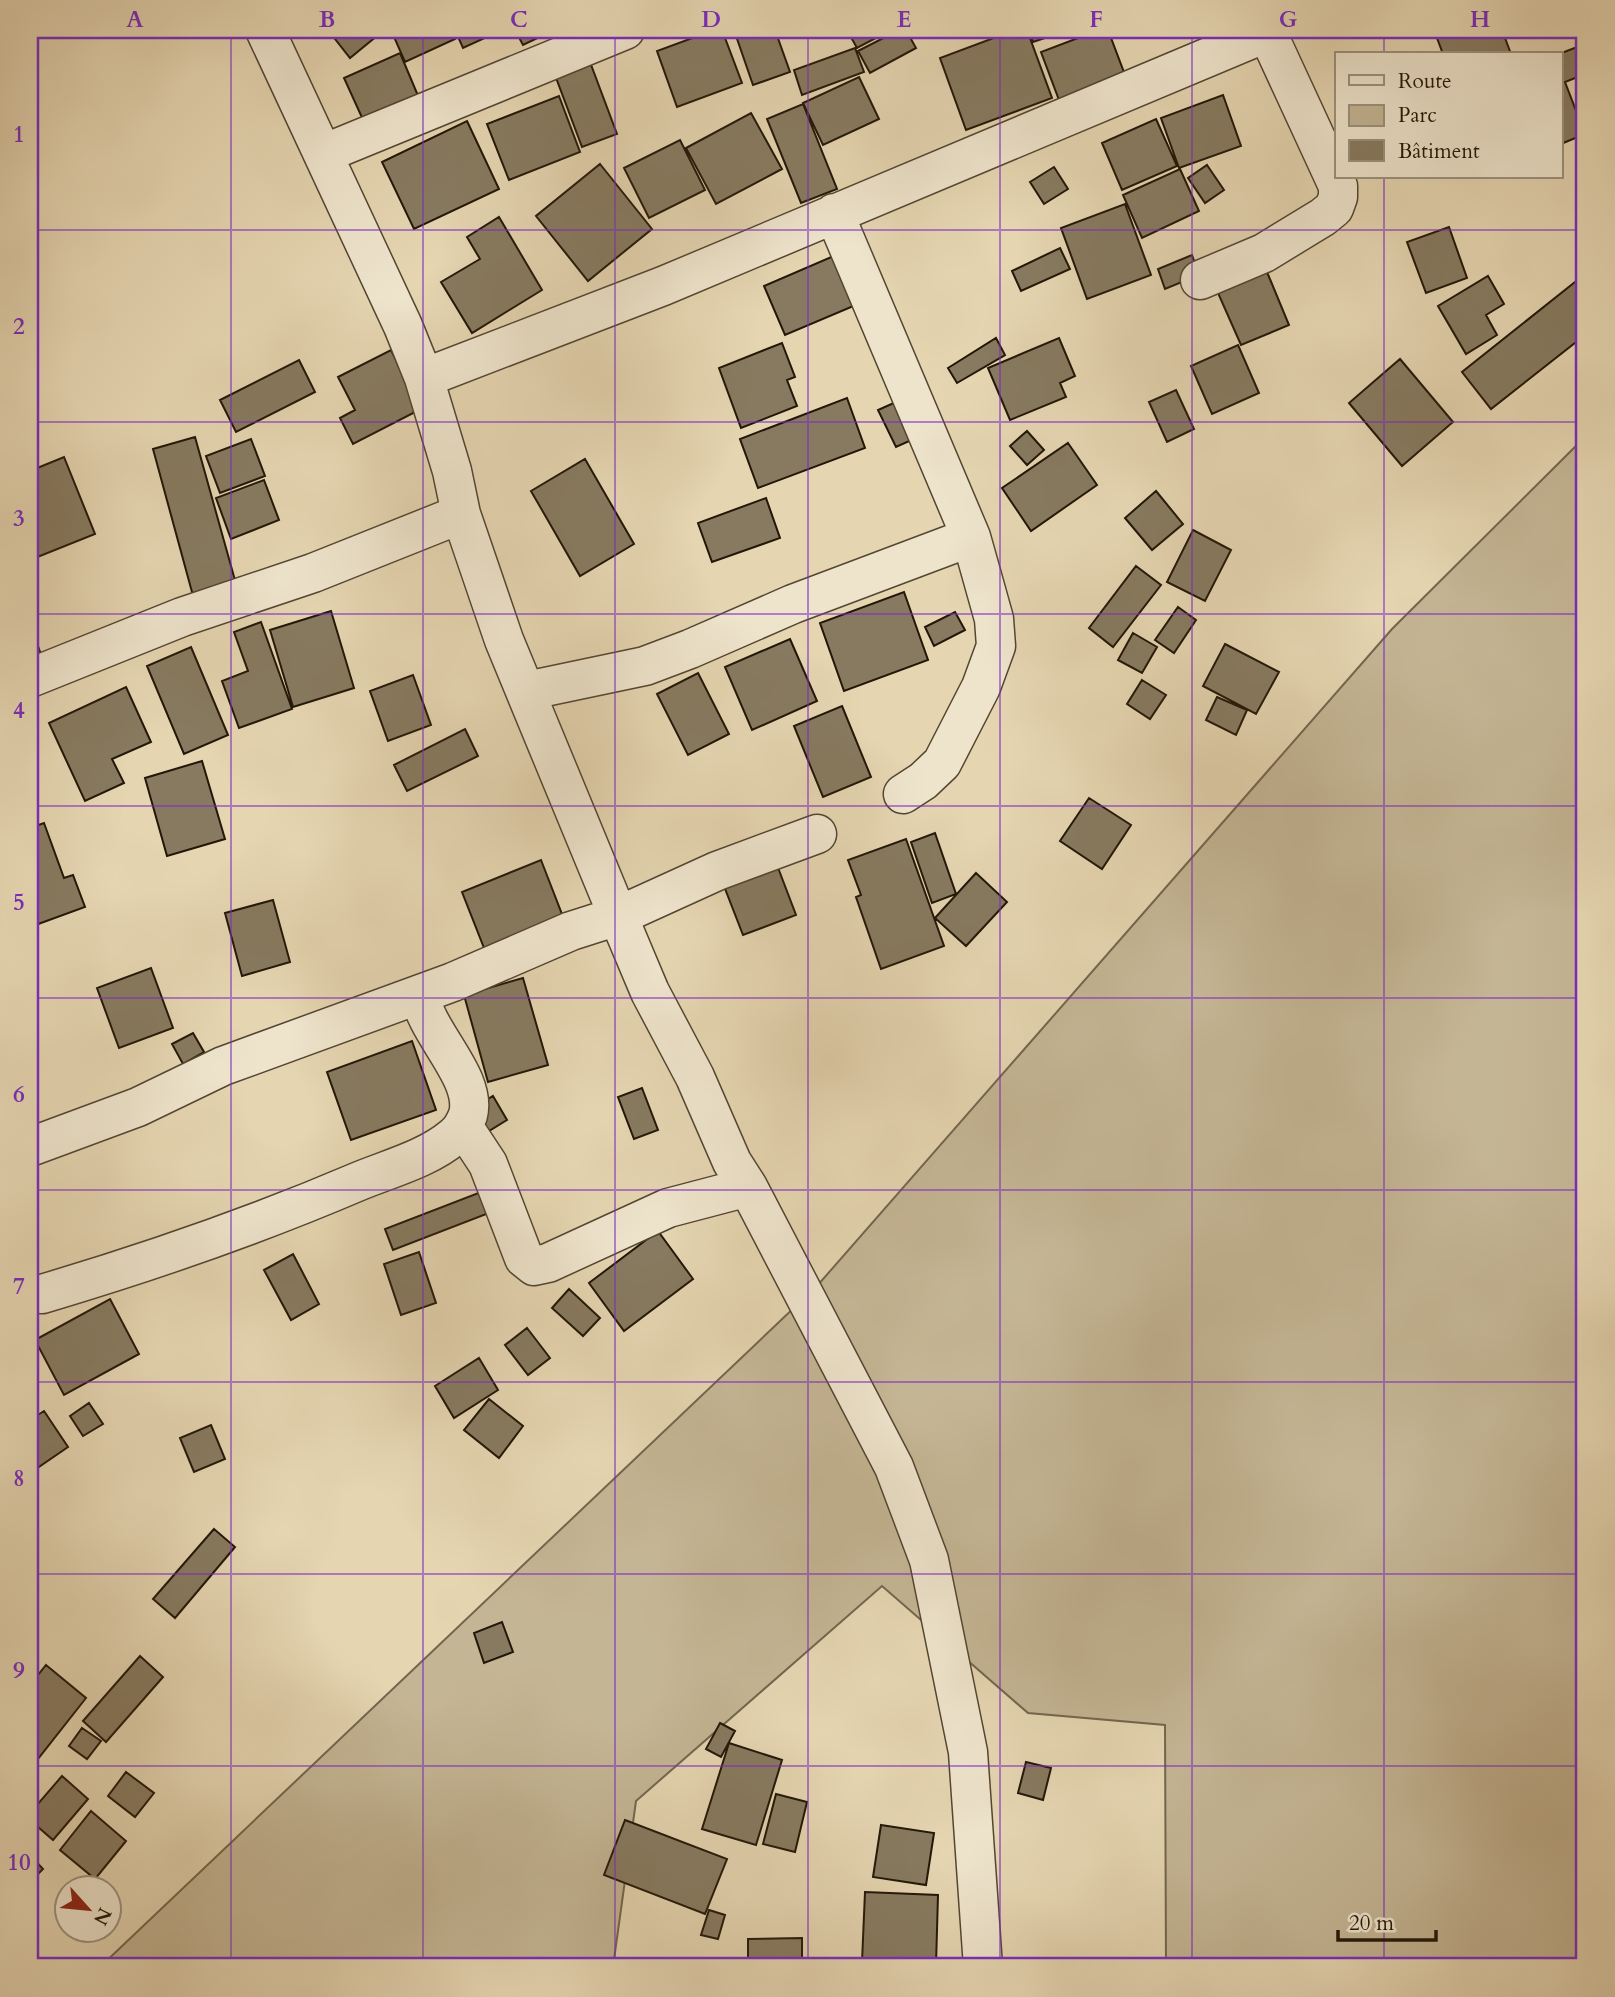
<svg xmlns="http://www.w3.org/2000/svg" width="1615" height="1997" viewBox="0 0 1615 1997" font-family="Cardo,serif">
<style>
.green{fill:#c4b594;stroke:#73664e;stroke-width:2}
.building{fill:#877a60;stroke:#221708;stroke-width:2}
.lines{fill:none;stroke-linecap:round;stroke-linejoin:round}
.minor-casing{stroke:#534632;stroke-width:41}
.minor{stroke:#eee4cc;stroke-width:38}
.grid{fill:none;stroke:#7b2cbf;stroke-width:2;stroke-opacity:0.55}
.neatline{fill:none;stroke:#7b2cbf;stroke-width:2.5}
.grid-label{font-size:23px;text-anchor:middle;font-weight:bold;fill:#7b2cbf}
</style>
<rect width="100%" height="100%" fill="#e5d5b1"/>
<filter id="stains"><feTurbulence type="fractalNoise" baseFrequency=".00286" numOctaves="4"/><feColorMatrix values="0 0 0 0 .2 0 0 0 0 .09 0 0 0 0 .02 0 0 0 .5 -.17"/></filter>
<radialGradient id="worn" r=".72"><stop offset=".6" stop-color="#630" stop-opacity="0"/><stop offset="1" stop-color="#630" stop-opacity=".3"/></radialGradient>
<path class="green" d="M1585 437V1967H1166L1165 1725 1028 1713 882 1586 636 1801 613 1967H100L817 1286 1392 629Z"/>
<path class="building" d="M328 30H374L378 35 350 58Z
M391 30H451L455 39 405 62Z
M455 30H502L463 48Z
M515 30H552V31L523 45Z
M714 30H722L742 83 677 107 657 51Z
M734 30H775L790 72 753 85Z
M847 30H891L857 48Z
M899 30H906L916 48 870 73 858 51Z
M1015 30H1027L1052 98 966 130 940 58Z
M1029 30H1069L1033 42Z
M1099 30H1108L1125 75 1059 100 1041 52Z
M1434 30H1502L1511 54H1443Z
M1585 44V74L1565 82 1585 134 1561 144 1559 54Z
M855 48 864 72 802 95 794 70Z
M400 53 419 98 364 122 344 78Z
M590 62 617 134 582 147 555 75Z
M859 77 879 119 823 145 803 103Z
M1223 95 1241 146 1179 168 1161 118Z
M559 96 580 152 509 180 487 124Z
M803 104 837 189 801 203 767 119Z
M751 113 782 169 716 204 686 148Z
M1156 119 1177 166 1122 190 1102 143Z
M467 121 499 189 414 229 382 162Z
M680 140 705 190 649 218 624 168Z
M600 164 652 229 588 281 536 216Z
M1207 165 1224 190 1205 203 1188 178Z
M1054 167 1068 189 1044 204 1030 182Z
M1180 169 1199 211 1142 238 1123 195Z
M1125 204 1151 275 1087 299 1061 228Z
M499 217 542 290 472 333 441 282 480 259 467 237Z
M1449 227 1467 278 1426 293 1407 242Z
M1060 248 1070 269 1021 291 1012 271Z
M843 252 863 302 785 335 764 286Z
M1192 255 1199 275 1165 289 1158 269Z
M1267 272 1289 325 1241 345 1218 293Z
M1585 274V335L1491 409 1462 372Z
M1488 276 1504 304 1486 315 1497 335 1466 354 1438 306Z
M996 338 1005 355 957 383 948 368Z
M1059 338 1075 376 1060 383 1066 397 1010 420 988 368Z
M782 343 795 377 787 380 797 406 741 428 719 368Z
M1238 345 1259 393 1212 414 1191 366Z
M391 350 421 409 353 444 340 418 355 410 338 377Z
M1400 359 1453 422 1402 466 1349 403Z
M299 360 315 392 236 432 220 400Z
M1176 390 1194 429 1167 442 1149 402Z
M907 397 925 434 896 447 878 410Z
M847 398 865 448 758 488 740 439Z
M1027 431 1044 450 1027 465 1010 446Z
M195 437 238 591 195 603 153 449Z
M251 439 265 476 220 493 206 456Z
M1068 443 1097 485 1031 531 1002 488Z
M64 457 95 534 30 560V471Z
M585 459 634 544 580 576 531 491Z
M264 480 279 520 231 539 216 498Z
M1156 491 1183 524 1152 550 1125 518Z
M766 498 780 538 712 562 698 523Z
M1193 530 1231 550 1205 601 1167 582Z
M1136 566 1161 585 1113 647 1089 628Z
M904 592 928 660 844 691 820 623Z
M1178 607 1196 620 1174 653 1155 640Z
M331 611 354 688 293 707 270 630Z
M955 612 965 630 934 646 925 627Z
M30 622 42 658 30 663Z
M261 622 292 709 239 728 222 681 248 671 234 632Z
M1133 633 1157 647 1142 673 1118 660Z
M790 639 817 701 752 730 725 667Z
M1225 644 1279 672 1256 714 1203 686Z
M191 647 228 735 184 754 147 666Z
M698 673 729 734 688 755 657 694Z
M413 675 431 725 388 741 370 691Z
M1142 680 1166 695 1150 719 1127 704Z
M126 687 151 742 112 759 124 783 85 801 49 723Z
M1217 697 1247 710 1236 735 1206 720Z
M842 706 871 777 823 797 794 726Z
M465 729 478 756 407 791 394 765Z
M202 761 225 839 167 856 145 778Z
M1089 798 1131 825 1102 869 1060 841Z
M44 823 64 878 73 875 85 907 30 927V828Z
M935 833 956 894 932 903 911 842Z
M906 839 944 946 881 969 856 897 861 895 848 860Z
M541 860 565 922 486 953 462 892Z
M777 865 796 915 743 935 724 886Z
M976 873 1007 902 966 946 935 918Z
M273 900 290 962 242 976 225 913Z
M151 968 173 1028 119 1048 97 988Z
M523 978 548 1065 488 1082 464 995Z
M193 1033 204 1052 183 1064 172 1044Z
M412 1041 436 1110 351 1140 327 1072Z
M642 1088 658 1130 634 1139 618 1097Z
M493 1096 507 1120 484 1134 470 1110Z
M481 1192 489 1213 393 1250 385 1229Z
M658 1231 693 1279 624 1331 589 1283Z
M419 1252 436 1303 401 1315 384 1264Z
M293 1254 319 1304 291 1320 264 1270Z
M569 1289 600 1318 583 1336 552 1308Z
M110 1299 139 1354 64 1395 35 1340Z
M527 1328 550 1358 528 1375 505 1345Z
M479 1358 498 1390 454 1418 435 1386Z
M489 1399 523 1426 499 1458 464 1430Z
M89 1403 103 1424 83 1436 70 1416Z
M44 1411 68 1447 30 1473V1420Z
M211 1425 225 1459 194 1472 180 1438Z
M214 1529 235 1547 175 1618 153 1599Z
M502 1622 513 1652 484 1663 474 1633Z
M140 1656 163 1677 106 1742 83 1721Z
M46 1665 86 1698 30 1769V1685Z
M720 1723 735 1731 721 1757 706 1749Z
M82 1728 101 1741 87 1759 69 1746Z
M729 1743 782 1760 756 1845 702 1829Z
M1026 1762 1051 1768 1043 1800 1018 1793Z
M126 1772 154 1793 135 1817 108 1796Z
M62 1776 88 1799 53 1840 30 1820V1813Z
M776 1794 807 1802 795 1852 763 1844Z
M91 1811 126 1841 95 1879 60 1850Z
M625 1820 727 1859 705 1914 604 1875Z
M881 1825 934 1833 926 1885 873 1877Z
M30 1855 43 1869 30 1882Z
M865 1892 938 1895 936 1965 862 1962Z
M709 1910 725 1915 718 1939 701 1935Z
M802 1938V1967H748V1939Z"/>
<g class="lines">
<g class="minor-casing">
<path id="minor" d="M265 30 403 326 424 378 452 471 461 514 504 640 618 916 650 992 695 1077 732 1162 748 1187 668 1208 548 1263 534 1266 524 1258 488 1164 463 1126
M323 154 625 30
M834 213 971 537 994 619 996 646 981 687 942 763 923 781 903 794
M1200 280 1264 253 1323 217 1334 208 1338 197V186L1266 30
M424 378 663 286 1273 30
M30 678 182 617 313 573 461 514
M526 691 645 666 690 649 793 604 971 537
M30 1147 138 1107 223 1066 453 982 571 931 618 916 717 871 817 834
M748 1187 894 1467 929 1560 968 1752 983 1967
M42 1294C150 1262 254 1226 357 1182 388 1169 427 1159 453 1137 460 1132 465 1123 468 1115 478 1077 425 1033 420 994"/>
</g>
<use href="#minor" class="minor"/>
</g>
<path class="grid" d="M231 30V1967M423 30V1967M615 30V1967M808 30V1967M1000 30V1967M1192 30V1967M1384 30V54M1384 177V1967M30 230H1585M30 422H1585M30 614H1585M30 806H1585M30 998H1585M30 1190H1585M30 1382H1585M30 1574H1585M30 1766H1585"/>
<rect width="1615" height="1997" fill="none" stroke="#e5d5b1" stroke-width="77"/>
<rect x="1335" y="52" width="228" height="126" fill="#eee4cc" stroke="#9c927e" stroke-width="2"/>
<rect x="1349" y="75" width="35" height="10" fill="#eee4cc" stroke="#9c927e" stroke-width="2"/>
<text x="1398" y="88" font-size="21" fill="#221708">Route</text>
<rect x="1349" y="105" width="35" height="21" fill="#c4b594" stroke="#9c927e" stroke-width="2"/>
<text x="1398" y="122" font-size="21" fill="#221708">Parc</text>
<rect x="1349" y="140" width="35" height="21" fill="#877a60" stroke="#9c927e" stroke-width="2"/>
<text x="1398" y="158" font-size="21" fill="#221708">Bâtiment</text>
<g transform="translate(88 1909) rotate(117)"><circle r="33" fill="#eee4cc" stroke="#9c927e" stroke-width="2"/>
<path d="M0-5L12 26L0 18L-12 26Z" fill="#8f2418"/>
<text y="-10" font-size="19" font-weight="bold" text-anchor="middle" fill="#221708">N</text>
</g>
<path d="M1338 1930v10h98v-10" fill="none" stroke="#221708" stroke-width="3.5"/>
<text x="1349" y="1930" font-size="21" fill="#221708" stroke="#eee4cc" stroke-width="5" paint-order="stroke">20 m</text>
<rect x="38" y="38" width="1538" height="1920" class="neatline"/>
<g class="grid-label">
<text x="135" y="27">A</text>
<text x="327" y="27">B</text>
<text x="519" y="27">C</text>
<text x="711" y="27">D</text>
<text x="904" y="27">E</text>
<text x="1096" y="27">F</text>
<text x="1288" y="27">G</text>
<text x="1480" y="27">H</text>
<text x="19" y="142">1</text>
<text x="19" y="334">2</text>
<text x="19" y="526">3</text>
<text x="19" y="718">4</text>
<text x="19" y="910">5</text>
<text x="19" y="1102">6</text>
<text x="19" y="1294">7</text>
<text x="19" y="1486">8</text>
<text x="19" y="1678">9</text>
<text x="19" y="1870">10</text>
</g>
<rect width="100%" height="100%" filter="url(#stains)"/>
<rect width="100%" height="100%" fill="url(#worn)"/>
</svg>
